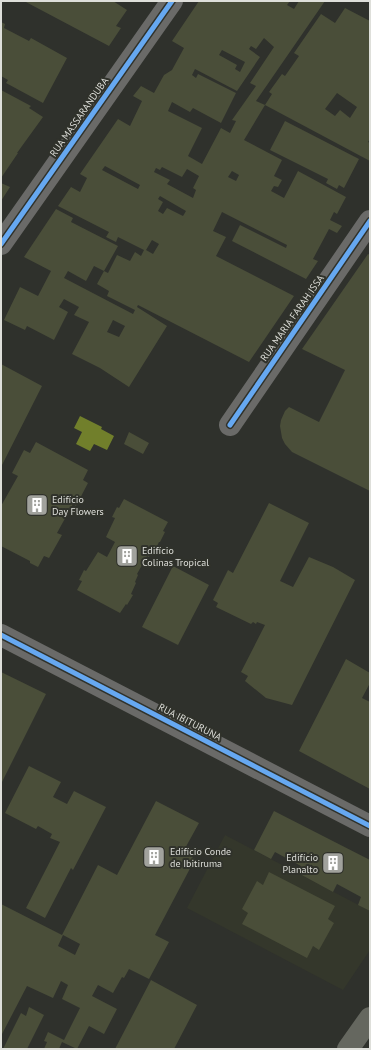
<svg xmlns="http://www.w3.org/2000/svg" width="371" height="1050" viewBox="0 0 371 1050" font-family="'PT Sans',sans-serif">
<style>
.built{fill:#34372b}
.water{fill:#717f2b}
.building{fill:#4a4e39;fill-rule:evenodd}
.lines{fill:none;stroke-linecap:round;stroke-linejoin:round}
.street{stroke:#6a6a68;stroke-width:22}
.primary{stroke:#65675f;stroke-width:22}
.cycleway-casing{stroke:#30322b;stroke-width:8}
.cycleway{stroke:#66a8f1;stroke-width:5}
.labels{text-anchor:middle;dominant-baseline:central;stroke-width:4;stroke-linejoin:round;paint-order:stroke}
.street-label{font-size:10px;fill:#dedfda;stroke:#30322b}
.poi-label{font-size:10px;fill:#dedfda;stroke:#30322b;text-anchor:start}
</style>
<rect width="100%" height="100%" fill="#2f312c"/>
<path class="built" d="M225 835 370 911V950L343 990 187 908Z"/>
<path class="water" d="M80 416 102 427 101 429 114 436 107 450 94 444 90 451 76 444 82 432 74 428Z"/>
<path class="building" d="M24 1H113L127 10 116 26 121 28 109 46Z
M199 1H290L287 5 294 9 299 1H325L256 101 265 105 272 94 269 92 282 74 285 76 299 56 294 53 321 14 335 23 345 8 370 21V139L368 142 370 143V161L265 105 244 140 282 160 274 176 282 180 278 187 274 186 271 191 284 198 298 171 346 197 337 214 334 212 330 220 342 226 337 233 329 229 313 259 318 261 306 279 232 241 240 225 286 248 287 245 222 212 213 231 226 237 216 256 294 296 249 362 138 305 137 307 167 326 129 387 100 368 72 354 89 322 74 315 79 307 64 299 59 307 68 312 54 340 27 326 25 330 4 320 20 287 38 296 51 271 24 257 56 209 73 218 71 222 118 246 104 271 94 266 86 281 68 271 64 278 133 314 135 310 107 296 109 291 97 284 104 271 108 273 117 255 130 261 135 252 141 256 144 250 118 237 116 242 106 237 109 232 58 206 71 187 80 192 87 178 80 174 118 119 130 126 142 101 133 96 141 86 154 93 164 75 172 70 184 48 172 41ZM264 38 274 47 250 83 256 86 232 120 236 121 230 133 221 128 202 164 188 156 202 128 168 111 172 102 190 112 193 108 221 123 236 93 198 74 196 78 192 75 195 69 237 91 260 57 249 49 251 46 256 49ZM222 50 245 62 240 72 235 69 237 65 219 55ZM337 93 357 107 350 118 340 110 335 116 325 109ZM105 166 140 185 138 189 102 170ZM162 167 182 177 187 169 199 176 193 188 196 190 193 198 167 184 170 180 154 172 156 168 160 170ZM232 171 239 175 236 181 228 177ZM160 196 186 211 183 216 167 208 163 214 158 211 163 202 158 199ZM152 240 159 244 153 254 146 250ZM113 320 125 326 119 337 107 332Z
M1 22 5 24 4 28 29 41 31 38 67 58 43 103 6 83 8 80 1 76Z
M1 90 31 106 29 108 43 117 22 146 17 153H18L1 178Z
M285 121 359 159 344 188 339 185 337 189 326 183 328 179 270 150Z
M1 183 10 187 1 201Z
M368 254 370 255V491L292 452 285 444 282 438 280 426 281 420 285 411 289 407 319 422 345 370 302 349Z
M1 364 42 386 1 467Z
M129 432 149 443 143 454 124 444Z
M36 442 88 470 83 480 88 483 76 506 73 504 57 533 62 535 49 558 44 556 38 567 30 563V561L1 546V506L18 476 12 473 24 450 30 453Z
M124 499 168 522 163 531 165 532 160 542H159L154 552 152 550 149 557 147 556 137 574 138 575 135 582 136 583 131 594 133 595 127 605 126 604 120 613 77 590 82 581 79 580 84 570 86 571 98 552 107 557 115 542 106 537 115 518 112 517 117 507 119 508Z
M269 503 309 523 280 581 293 587 309 557 333 567 355 580 292 705 266 698 245 681 248 676 241 672 265 625 257 622 256 624 253 622 251 624 216 607 218 603 213 600 228 570 233 573Z
M173 566 209 585 178 645 142 627Z
M346 659 370 673V683L362 698 370 702V789L299 751Z
M1 672 46 694 1 784Z
M29 766 61 782 53 797 67 804 74 791 106 807 73 870 71 868 45 918 26 908 60 842 50 838 52 834 38 826 36 829 5 813Z
M156 801 199 823 183 852 195 859 155 935 169 942 149 979 129 969 124 978 122 977 113 993 98 985 92 996 117 1009 104 1034 89 1026 77 1049 62 1042 59 1049H44L47 1042 44 1041 48 1032 64 1040 80 1008 62 999 68 985 61 981 53 998 27 986 1 1036V904L62 935 98 865 117 875ZM63 935 80 944 75 955 58 946Z
M274 811 370 860V911L358 905 361 897 337 884 333 892 298 873 301 866 275 852 271 859 254 850Z
M269 872 335 906 328 919 334 923 319 950 313 946 307 958 242 924 248 913 242 909 257 881 263 885Z
M151 980 197 1005 174 1049H115Z
M29 1007 44 1015 27 1049H3L21 1013 26 1016Z"/>
<g class="lines">
<path class="street" d="M1 244 172 1
M230 425 370 221
M1 635 370 826"/>
<path class="primary" d="M348 1049 370 1018"/>
<g class="cycleway-casing">
<path id="cycleway" d="M1 244 172 1
M230 425 370 221
M1 635 370 826"/>
</g>
<use href="#cycleway" class="cycleway"/>
</g>
<defs>
<g id="building-square" transform="scale(1.15)"><rect x="-9" y="-9" width="18" height="18" rx="4" fill="#a1a29d" stroke="#30322b"/><path d="M-4-6H4V6H1V3H-1V6H-4ZM-2.5-4.3h1.7v1.8h-1.7ZM.8-4.3h1.7v1.8H.8ZM-2.5-1h1.7V.8h-1.7ZM.8-1h1.7V.8H.8Z" fill="#fff"/></g>
</defs>
<g fill-rule="evenodd">
<use href="#building-square" x="37" y="505"/>
<use href="#building-square" x="127" y="556"/>
<use href="#building-square" x="154" y="857"/>
<use href="#building-square" x="333" y="863"/>
</g>
<g class="labels">
<g class="street-label">
<text transform="translate(79 117) rotate(-55)">RUA MASSARANDUBA</text>
<text transform="translate(292 318) rotate(-55)">RUA MARIA FARAH ISSA</text>
<text transform="translate(190 722) rotate(27)">RUA IBITURUNA</text>
</g>
<g class="poi-label">
<text x="52" y="499">Edifício<tspan x="52" dy="12">Day Flowers</tspan></text>
<text x="142" y="550">Edifício<tspan x="142" dy="12">Colinas Tropical</tspan></text>
<text x="170" y="851">Edifício Conde<tspan x="170" dy="12">de Ibitiruma</tspan></text>
<text x="318" y="857" text-anchor="end">Edifício<tspan x="318" dy="12">Planalto</tspan></text>
</g>
</g>
<rect width="371" height="1050" fill="none" stroke="#dedfda" stroke-width="4"/>
</svg>
